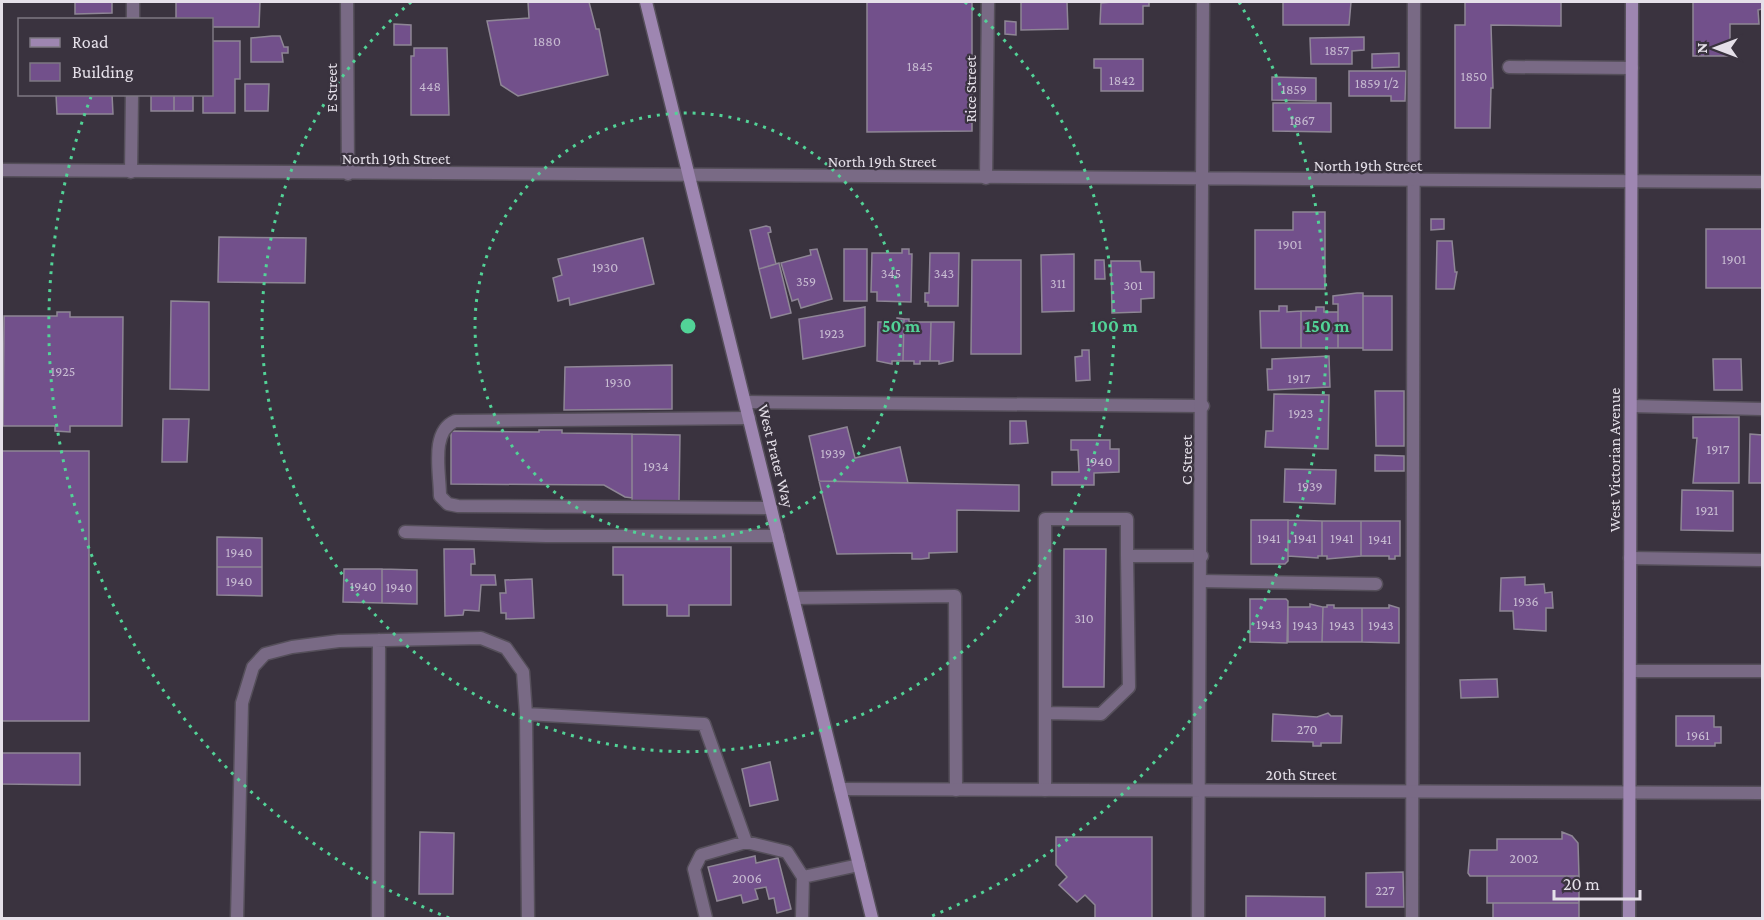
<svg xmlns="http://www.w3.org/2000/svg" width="1764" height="920" viewBox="0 0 1764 920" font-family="'Crimson Pro',serif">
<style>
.building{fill:#72508b;stroke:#8e8695;stroke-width:1.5}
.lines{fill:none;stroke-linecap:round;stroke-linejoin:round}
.lane-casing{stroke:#554f5a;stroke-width:15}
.street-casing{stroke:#554f5a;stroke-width:15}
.secondary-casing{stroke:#554f5a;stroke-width:15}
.lane{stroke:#796a85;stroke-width:12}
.street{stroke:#796a85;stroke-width:12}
.secondary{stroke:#9e86b1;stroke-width:12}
.ring{fill:none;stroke:#52d397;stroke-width:3;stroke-dasharray:3 6}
.labels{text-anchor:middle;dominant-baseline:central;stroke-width:4.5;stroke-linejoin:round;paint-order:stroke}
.number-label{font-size:14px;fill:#c8bcd2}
.street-label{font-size:16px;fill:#e5e0e9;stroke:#3a333f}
.centre{fill:#52d397;stroke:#3a333f;stroke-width:3}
.ring-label{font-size:18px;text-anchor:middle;font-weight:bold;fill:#52d397;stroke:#3a333f;stroke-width:4.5;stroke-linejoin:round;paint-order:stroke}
</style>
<rect width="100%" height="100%" fill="#3a333f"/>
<path class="building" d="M75 2H112V13L75 14Z
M176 2H260L259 27H212V20H176Z
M528 2H589L596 29H599L608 75 518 96 501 85 487 21 529 18Z
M867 2H972V131L867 132Z
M1021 2H1067L1068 29 1021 30Z
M1112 2H1149V6H1143V24H1100L1101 3Z
M1283 2H1351L1349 25H1283Z
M1465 2H1561V26L1491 25 1493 88H1491L1490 128H1455V25H1465Z
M1693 2H1762V9L1758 10 1759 24H1730V56H1693Z
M1005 21 1016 22V35L1005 34Z
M394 24 411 25V45H394Z
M272 36H280L284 47H288V53H282L283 62H251V38Z
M1364 37V50L1352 51V64H1311L1310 38Z
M212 41H240V79H235V113H203V94H212Z
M414 48H447L449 115H411V56H414Z
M1399 53V67L1372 68V54Z
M1094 59H1143V91H1101V68H1094Z
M1349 71H1406L1405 101H1391V96H1349Z
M1272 77 1316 78V101L1272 100Z
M245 84H269L268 111H245Z
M56 94H112L113 114H57Z
M151 94H174V111H151Z
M174 94H193V111H174Z
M1273 103H1331V132L1273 131Z
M1293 212H1325V289H1255V230H1293Z
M1431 219H1444V229L1431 230Z
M766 226 770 227 771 232 768 233 776 264 759 269 750 230Z
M1706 229H1762V288H1706Z
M219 237 306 238 305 283 218 282Z
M643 238 654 284 570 305 569 298 558 301 553 278 562 275 558 259Z
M1437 241H1452L1455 272H1457L1454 289H1436Z
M817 249 832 299 801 308 798 299 792 301 781 263 811 255 810 250Z
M844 249H867V301H844Z
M902 249H909V254H912L911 302 877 301V292H871L872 253H902Z
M930 253H959L958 306H928V302H925V293H929Z
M1074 254V311L1042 312 1041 255Z
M972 260H1021V354H971Z
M1095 260H1104L1105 279H1095Z
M1111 261H1140L1141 272H1154V298L1141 299V312L1112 313Z
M779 263 791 313 771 318 759 269Z
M1357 293H1363V348H1338V304H1333V296Z
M1363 296H1392V350H1363Z
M171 301 209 302V390L170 389Z
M1279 306H1287V312L1301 311V348H1261L1260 311H1279Z
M865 307V346L803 359 799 319Z
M1316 307H1324V312H1338V348H1301V311H1316Z
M57 312H70V317H123L122 426H70V432L55 431V426H3L4 316H57Z
M897 318 904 319 903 361H892V364L877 361 878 322H897Z
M904 319H909V322H931L930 361H920V364H914V361H903Z
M931 322H954L953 361 939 364V361H930Z
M1082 350H1089L1090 380 1076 381 1075 357 1082 356Z
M1329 356 1330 387 1268 390 1267 369H1272V359Z
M1713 359H1741L1742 390H1714Z
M672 365V409L564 410 565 367Z
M1375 391H1404V446H1376Z
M1274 394 1329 395 1328 449 1265 447 1266 431H1273Z
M1693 417H1739V483H1693L1697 438H1693Z
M163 419H189L187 462H162Z
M1010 421H1026L1028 443 1010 444Z
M847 427 855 458 900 447 908 483 819 481 809 436Z
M539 430H562V433L632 434V498L625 497 604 485 451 484V431L539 432Z
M632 434 680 435 679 502 632 501Z
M1750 434 1762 435V483H1749Z
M1071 440H1110V449H1119V472L1094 473V485H1052V472H1079L1078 450H1071Z
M2 451H89V721H2Z
M1375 455 1404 456V471H1375Z
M1285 469 1336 470 1335 504 1284 502Z
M819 481 1019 485V511L957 510V552L929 553V558L921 559H912V553L837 554Z
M1682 490 1733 491V531L1681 530Z
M1251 520H1288V561L1285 564H1251Z
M1288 520 1322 521V556H1318V558L1288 556Z
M1322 521H1361V556L1327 559V556H1322Z
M1361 521H1400V556H1395V559H1389V556H1361Z
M217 537 262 538V567H217Z
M613 547H731V605H689V616H667V605H623V575H613Z
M444 549H474L475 564H471V575H495L496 585H481L479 611 464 610 463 615 445 616Z
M1064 549H1106L1104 687H1063Z
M217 567H262V596L217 595Z
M344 569H382V603L343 602Z
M382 569 417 570V604L382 603Z
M1525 577V585L1544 584 1545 593 1552 592 1553 608H1546V631L1514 629 1513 611H1500L1501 578Z
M532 579 534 618 506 619V613H501L500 593H506L505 580Z
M1250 599H1286L1288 601 1287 643 1250 642Z
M1310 604 1323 607 1322 642H1288V607H1310Z
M1327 605H1334V608H1362V642H1322L1323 607H1327Z
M1389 605 1399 608V643L1362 642V608H1389Z
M1497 679 1498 697 1461 698 1460 680Z
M1328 713 1331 716H1342L1341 743H1321V746H1313V742L1272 741 1273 714 1317 717Z
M1676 716H1714V727H1721V743H1715V746H1676Z
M2 753H80V785L2 784Z
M770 762 778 800 750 806 742 769Z
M420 832 454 833 453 894H419Z
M1562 832 1572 836 1578 843 1579 876H1470L1468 873 1470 850H1497V839H1562Z
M1056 837H1152V918H1095V905L1085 895 1077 902 1059 885 1067 877 1056 865Z
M755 856 756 863 778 858 791 909 777 913 774 898 769 899 766 887 755 889 758 899 743 903 741 895 717 901 708 867Z
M1403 872 1404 907H1366V873Z
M1487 876H1579V903H1487Z
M1246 896 1325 897V918H1246Z
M1493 903H1579V918H1493Z"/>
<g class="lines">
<g class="lane-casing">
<path id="lane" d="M133 20V2
M1509 67 1632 68
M131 172 132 94
M986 178 988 2
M745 402 1203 406
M1631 406 1762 409
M749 418 455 421C430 432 440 472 440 496L448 504 458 506 771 508
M405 532 546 536H778
M1630 558 1762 560
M1201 581 1376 584
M793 598 955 596 956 790
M1630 671H1762
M1045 713 1101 714 1129 687 1127 556
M526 714 704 724 746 842
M1045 790V519H1127V556H1202
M803 877 859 865
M237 918 242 703 253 667 265 654 292 647 339 641 481 638 506 648 523 672 526 714 528 918
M378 918 379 640
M706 918 694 869 701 855 746 842 787 852 803 877 802 918
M1412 918 1414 2"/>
</g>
<g class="street-casing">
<path id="street" d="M347 2 348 174
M2 170 1762 182
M840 789 1762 793
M1198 918 1203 2"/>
</g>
<g class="secondary-casing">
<path id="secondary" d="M646 2 872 918
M1629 918 1632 2"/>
</g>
<use href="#lane" class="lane"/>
<use href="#street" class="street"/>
<use href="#secondary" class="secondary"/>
</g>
<g class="ring">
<circle cx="688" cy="326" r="213"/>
<path d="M965 2A426 426 0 1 1 411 2"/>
<path d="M449 918A639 639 0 0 1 91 97M1239 2A639 639 0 0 1 927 918"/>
</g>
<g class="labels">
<g class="number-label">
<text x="547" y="41">1880</text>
<text x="1337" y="50">1857</text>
<text x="920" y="66">1845</text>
<text x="1474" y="76">1850</text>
<text x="1122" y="80">1842</text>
<text x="1377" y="83">1859 1/2</text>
<text x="430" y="86">448</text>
<text x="1294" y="89">1859</text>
<text x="1302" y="120">1867</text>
<text x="1290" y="244">1901</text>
<text x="1734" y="259">1901</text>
<text x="605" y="267">1930</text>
<text x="891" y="273">345</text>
<text x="944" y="273">343</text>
<text x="806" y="281">359</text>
<text x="1058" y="283">311</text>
<text x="1133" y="285">301</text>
<text x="832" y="333">1923</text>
<text x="63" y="371">1925</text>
<text x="1299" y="378">1917</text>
<text x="618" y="382">1930</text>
<text x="1301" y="413">1923</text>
<text x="1718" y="449">1917</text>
<text x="833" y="453">1939</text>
<text x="1099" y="461">1940</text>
<text x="656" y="466">1934</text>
<text x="1310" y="486">1939</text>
<text x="1707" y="510">1921</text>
<text x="1269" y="538">1941</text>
<text x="1305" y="538">1941</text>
<text x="1342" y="538">1941</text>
<text x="1380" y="539">1941</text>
<text x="239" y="552">1940</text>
<text x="239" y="581">1940</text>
<text x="363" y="586">1940</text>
<text x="399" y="587">1940</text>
<text x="1526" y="601">1936</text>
<text x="1084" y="618">310</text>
<text x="1269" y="624">1943</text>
<text x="1305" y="625">1943</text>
<text x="1342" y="625">1943</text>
<text x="1381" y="625">1943</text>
<text x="1307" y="729">270</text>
<text x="1698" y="735">1961</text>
<text x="1524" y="858">2002</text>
<text x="747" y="878">2006</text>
<text x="1385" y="890">227</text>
</g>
<g class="street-label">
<text transform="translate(331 88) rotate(-90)">E Street</text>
<text transform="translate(970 89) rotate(-90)">Rice Street</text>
<text x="396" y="158">North 19th Street</text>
<text x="882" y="161">North 19th Street</text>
<text x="1368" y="165">North 19th Street</text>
<text transform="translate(776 456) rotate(76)">West Prater Way</text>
<text transform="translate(1186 460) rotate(-90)">C Street</text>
<text transform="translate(1614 460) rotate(-90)">West Victorian Avenue</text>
<text x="1301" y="774">20th Street</text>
</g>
</g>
<circle cx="688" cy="326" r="9" class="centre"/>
<g class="ring-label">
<text x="901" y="332">50 m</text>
<text x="1114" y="332">100 m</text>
<text x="1327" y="332">150 m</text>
</g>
<rect width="1764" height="920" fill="none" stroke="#e5e0e9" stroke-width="6"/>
<rect x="18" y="18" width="195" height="78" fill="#3a333f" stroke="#7e7883" stroke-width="1.5"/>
<rect x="30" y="38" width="30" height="9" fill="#9e86b1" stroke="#7e7883" stroke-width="1.5"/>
<text x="72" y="48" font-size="18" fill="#e5e0e9">Road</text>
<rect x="30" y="63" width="30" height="18" fill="#72508b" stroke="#7e7883" stroke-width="1.5"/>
<text x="72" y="78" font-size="18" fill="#e5e0e9">Building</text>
<g transform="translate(1716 48) rotate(270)" stroke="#3a333f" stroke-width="4.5" paint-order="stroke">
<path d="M0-4.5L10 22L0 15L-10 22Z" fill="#e5e0e9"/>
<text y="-9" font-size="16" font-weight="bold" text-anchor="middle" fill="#e5e0e9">N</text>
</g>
<path d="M1554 890v9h86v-9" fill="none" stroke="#e5e0e9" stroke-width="3"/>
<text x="1563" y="890" font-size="18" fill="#e5e0e9" stroke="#3a333f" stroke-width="4.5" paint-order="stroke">20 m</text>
</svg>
